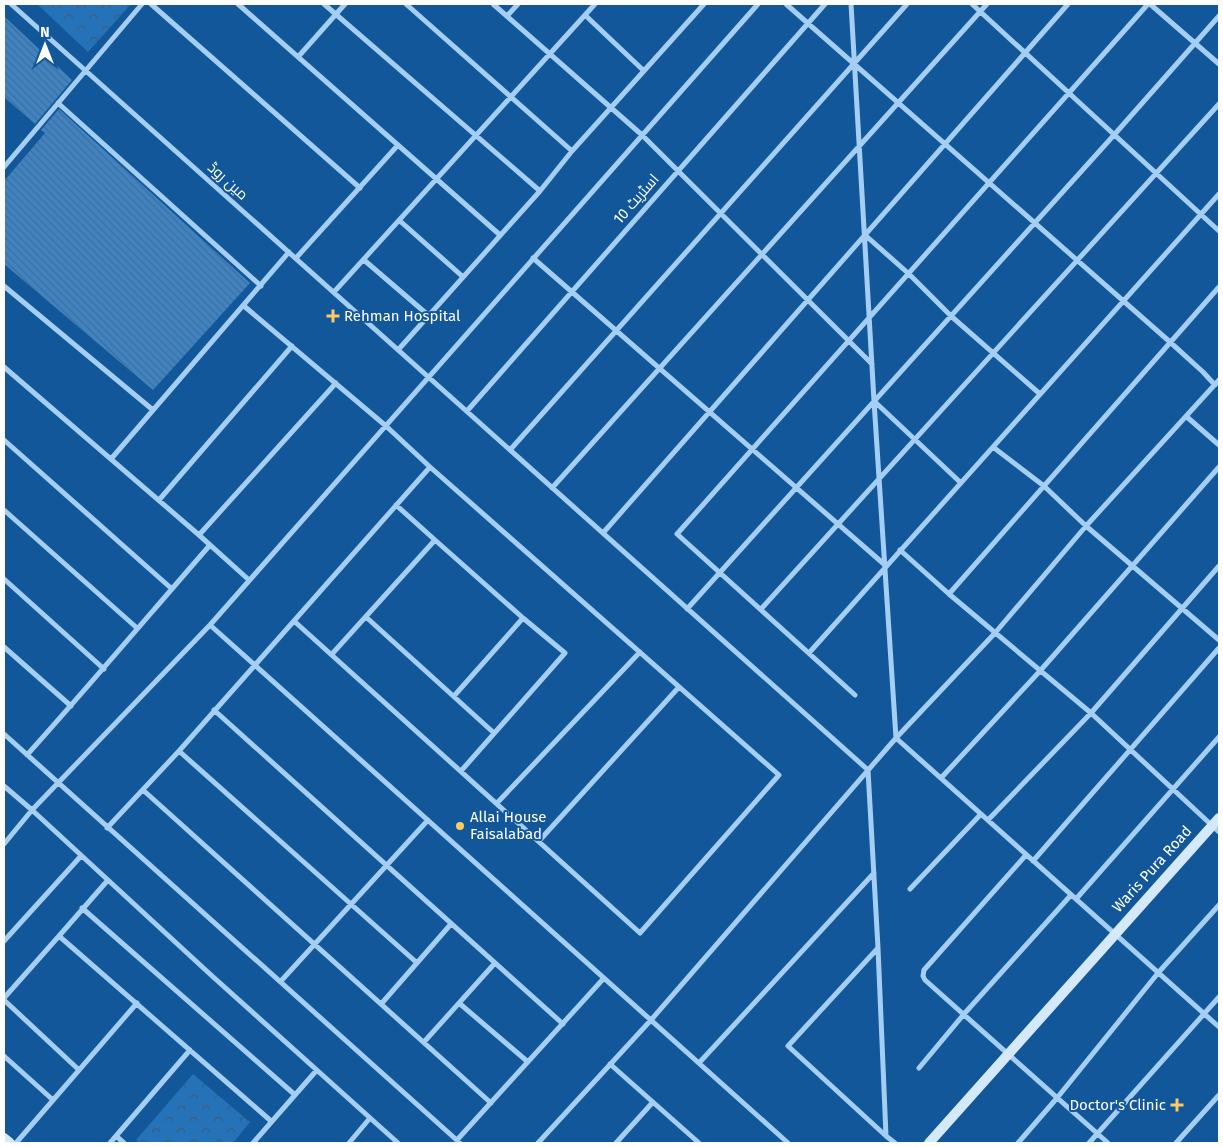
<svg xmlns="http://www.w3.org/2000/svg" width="1223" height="1147" viewBox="0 0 1223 1147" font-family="'Fira Sans',Cairo,sans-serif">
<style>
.park{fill:url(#park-crowns)}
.building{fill:url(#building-back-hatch)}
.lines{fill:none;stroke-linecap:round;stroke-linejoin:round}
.street{stroke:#a5cef4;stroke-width:5}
.secondary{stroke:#d5e9fd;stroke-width:10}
.poi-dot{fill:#ffc968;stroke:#12579a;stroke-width:2}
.labels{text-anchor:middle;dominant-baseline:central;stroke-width:4;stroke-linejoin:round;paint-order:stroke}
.street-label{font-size:15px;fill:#fff;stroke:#12579a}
.poi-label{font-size:15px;fill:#fff;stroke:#12579a;text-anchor:start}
</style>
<defs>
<pattern id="park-crowns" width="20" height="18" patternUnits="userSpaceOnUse" patternTransform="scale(1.25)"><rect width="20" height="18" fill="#2572b8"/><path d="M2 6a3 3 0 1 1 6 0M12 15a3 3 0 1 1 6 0" fill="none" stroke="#3a5d7d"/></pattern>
<pattern id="building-back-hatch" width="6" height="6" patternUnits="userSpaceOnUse" patternTransform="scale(1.25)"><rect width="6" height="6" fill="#3f83c3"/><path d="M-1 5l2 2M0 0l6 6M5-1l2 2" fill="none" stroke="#446d93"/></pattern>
</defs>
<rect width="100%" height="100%" fill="#12579a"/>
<path class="park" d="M37 4H131L88 52Z
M193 1074 250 1122 233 1143H140L136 1140Z"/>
<path class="building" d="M4 16 72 80 35 124 4 97Z
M59 109 250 283 153 390 4 264V181L45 133 41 130Z"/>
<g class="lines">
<path class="street" d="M11 4 868 770 878 948 886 1136 895 1143
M151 4 360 188
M238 4 500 235
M324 4 540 191
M406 4 572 151
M493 4 642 135 872 364
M786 4 1170 342 1203 372 1215 385
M851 4 874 401 896 738 1219 1027
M972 4 1219 231
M1150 4 1219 64
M585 15 644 71
M507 16 518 4
M298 57 345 4
M58 103 261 286
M4 167 142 4
M400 221 462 276
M865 235 909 274 951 316 1040 394
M296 258 398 145
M533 258 885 565
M364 260 428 315
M4 286 153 410
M334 292 595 4
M244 306 386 426 430 467 779 775 640 933 294 621
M398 350 540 191 572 151 704 4
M4 367 199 535 249 580
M874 401 961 483
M467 411 825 4
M1187 417 1219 445
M4 440 172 589
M993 447 1044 486 1086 526 1219 640
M510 450 907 4
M111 459 289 252
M552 488 987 4
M159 500 292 346
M396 505 435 540
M4 510 137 628
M603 533 1068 4
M199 535 336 383
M900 550 949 594 1091 713 1219 832
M4 579 104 669
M949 594 1219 287
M687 609 1114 135 1219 16
M761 609 1219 104
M366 617 494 733
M210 625 788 1143
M4 647 71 706
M809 653 1219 194
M332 654 435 540 523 618 565 653 461 771
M855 695 677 534 1148 4
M454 696 523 618
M214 710 563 1024
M4 734 460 1143
M179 751 416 962
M27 755C89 686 149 615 210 545
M941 778 1040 671 1219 467
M4 786 32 810 211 975 398 1143
M143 790 491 1103
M497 803 640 652
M988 820 1091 713 1219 566
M107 828 179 751 430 467
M539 841 679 687
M4 844 32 810 210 625 758 4
M1026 855 924 970 923 976 925 980 1108 1143
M1033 861 1219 648
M910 889 981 814
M1076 899 1219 737
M82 908 294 1094
M59 936 108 880
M4 941 81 856
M878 948 788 1046 886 1136
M281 981 428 820
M4 998 59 936 271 1121
M4 1000 79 1070
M382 1003 451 924
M459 1003 528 1062
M424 1042 495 963
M4 1056 53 1100
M699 1063 874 873
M610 1064 699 1143
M919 1068 964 1014 1071 895
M116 1136 124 1143
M457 1140 604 978
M16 1143 137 1003
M110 1143 190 1050
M253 1143 316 1071
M349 1143 370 1118
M538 1143 651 1020 896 738 995 633 1086 526 1219 380
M616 1143 653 1102
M1018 1143 1057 1098 1158 973 1219 905
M1089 1143 1219 997
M1176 1143 1219 1095"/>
<path class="secondary" d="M4 1138 10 1143
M929 1143 1219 818"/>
</g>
<g class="poi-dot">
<path d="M330.5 308.5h5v5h5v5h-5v5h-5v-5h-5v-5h5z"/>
<circle cx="460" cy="826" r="5"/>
<path d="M1174.5 1097.5h5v5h5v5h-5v5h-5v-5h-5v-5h5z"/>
</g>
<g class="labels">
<g class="street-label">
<text transform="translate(228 181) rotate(42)">مین روڈ</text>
<text transform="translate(636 199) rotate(-49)">اسٹریٹ 10</text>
<text transform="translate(1152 869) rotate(-48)">Waris Pura Road</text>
</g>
<g class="poi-label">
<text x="344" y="316">Rehman Hospital</text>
<text x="470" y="817">Allai House<tspan x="470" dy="17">Faisalabad</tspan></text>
<text x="1166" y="1105" text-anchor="end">Doctor's Clinic</text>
</g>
</g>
<rect width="1223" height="1147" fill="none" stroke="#ffffff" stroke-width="10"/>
<g transform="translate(45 45)" stroke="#12579a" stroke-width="4" paint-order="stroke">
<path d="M0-4L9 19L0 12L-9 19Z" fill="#ffffff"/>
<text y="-8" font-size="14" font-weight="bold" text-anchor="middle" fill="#ffffff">N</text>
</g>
</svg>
